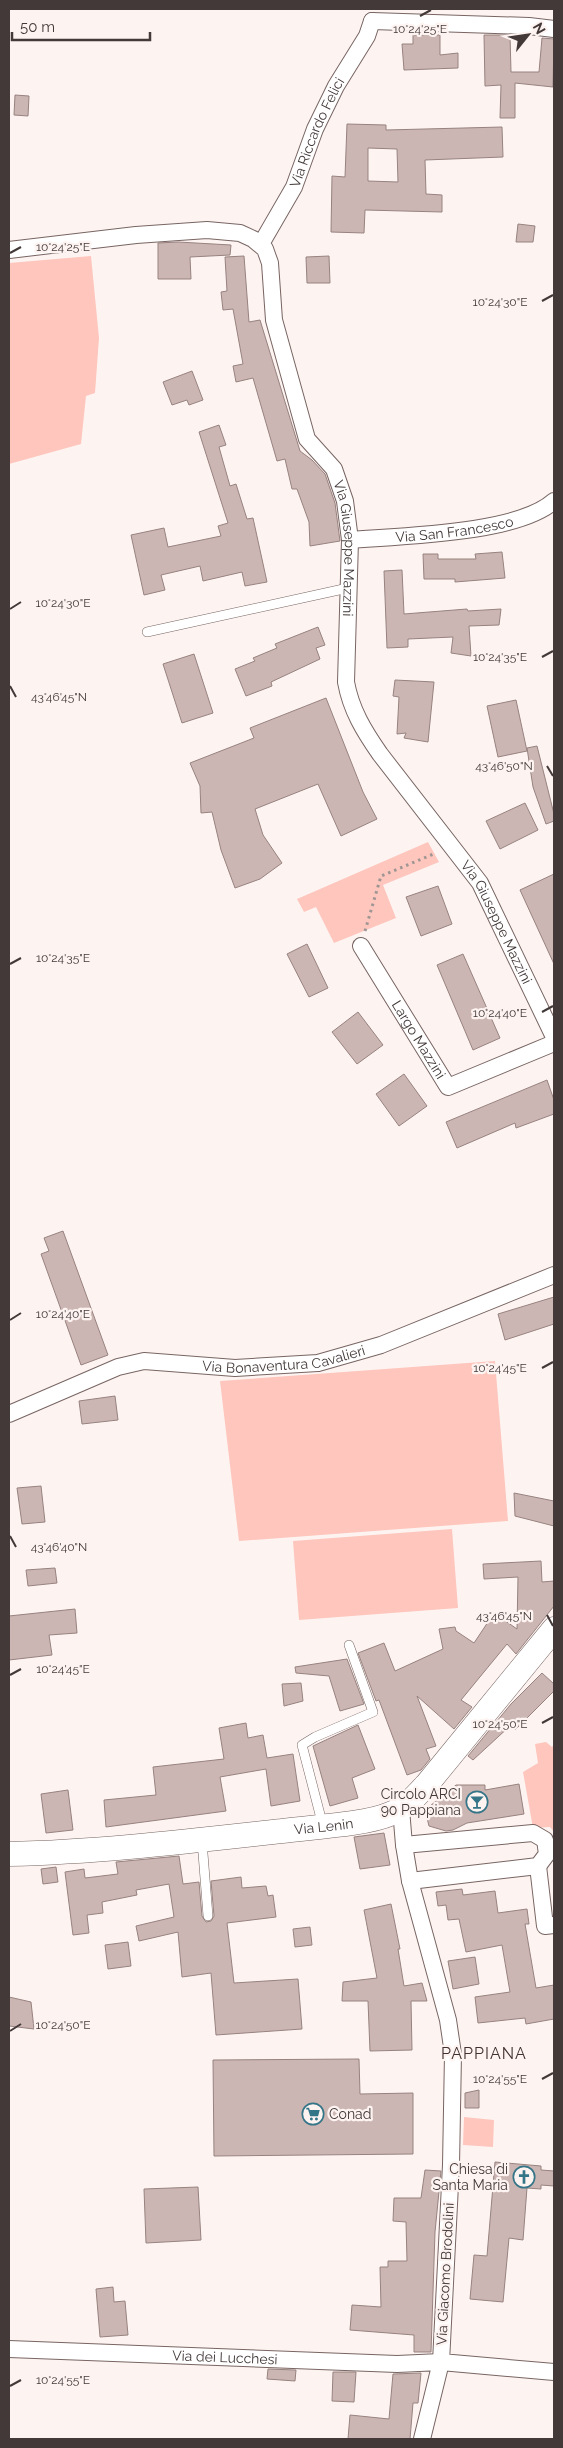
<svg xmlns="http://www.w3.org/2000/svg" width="563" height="2448" viewBox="0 0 563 2448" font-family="Raleway,sans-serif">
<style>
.green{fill:#fec6bd}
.building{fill:#ccb6b3;stroke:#97827f;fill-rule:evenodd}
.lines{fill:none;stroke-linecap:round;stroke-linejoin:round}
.lane-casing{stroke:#786562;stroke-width:10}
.street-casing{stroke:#786562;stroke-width:18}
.secondary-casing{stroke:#786562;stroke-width:25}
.path{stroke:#9f9694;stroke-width:3;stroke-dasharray:2.5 4;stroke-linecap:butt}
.lane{stroke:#fff;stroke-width:9}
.street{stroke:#fff;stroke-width:16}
.secondary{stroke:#fff;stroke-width:24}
.ticks{fill:none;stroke:#423938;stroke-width:2}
.labels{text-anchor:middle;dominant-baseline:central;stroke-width:4.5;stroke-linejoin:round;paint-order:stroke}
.street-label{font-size:14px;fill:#423938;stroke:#fdf4f2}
.poi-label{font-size:14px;fill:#423938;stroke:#fdf4f2;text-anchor:end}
.quarter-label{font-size:16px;letter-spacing:1px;fill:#41302d;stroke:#fdf4f2}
.ticks-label{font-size:12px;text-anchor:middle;fill:#423938;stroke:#fdf4f2;stroke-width:4.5;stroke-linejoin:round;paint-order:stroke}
</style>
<rect width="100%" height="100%" fill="#fdf4f2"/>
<path class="green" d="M91 256 99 338 95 393 86 396 81 444 9 464V263Z
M428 842 439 862 383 885 396 918 334 943 316 907 304 912 297 899Z
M495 1361 508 1521 239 1541 220 1381Z
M452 1529 458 1608 299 1620 293 1541Z
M546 1742 552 1747 554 1744V1832L550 1827 533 1828 523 1772 538 1763 535 1744Z
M464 2117 494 2120 493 2147 463 2145Z"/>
<path class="building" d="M413 35H440V55L458 53V68L404 70 402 44H413Z
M484 35H510L511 72H539L542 38 554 39 553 87 515 83V118H500L501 85 485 86Z
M15 95 29 96 28 116 14 115Z
M347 124 386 125V130L502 127 503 157 425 160 426 194 442 195V212L365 210 364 233 331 232 332 176 345 177ZM368 148 397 149 398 182 368 181Z
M518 224 535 226 533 242H516Z
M178 242 231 245 230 255 190 257 191 279H158V243Z
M244 256 249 322 260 320 300 451 312 460 325 474 335 503 340 541 310 546 309 522 297 489H292L285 459 277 461 253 378 236 382 233 366 243 364 233 309 223 310 221 292 227 291 225 257Z
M329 256 330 283H307L306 257Z
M192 371 203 400 189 405 187 400 172 405 163 382Z
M219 425 226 445 219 447 230 486 236 484 247 519 253 518 267 582 245 586 242 572 203 581 200 566 161 575 165 590 144 595 131 535 164 528 168 547 221 536 218 526 228 523 199 432Z
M502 552 505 578 455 582V579H424L423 554H438V559H476L475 554Z
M402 570 404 614 467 609 468 611 501 609 499 625 469 626 471 656 451 653 453 637 408 639V647L387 648 384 571Z
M318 627 325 645 316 648 320 659 271 682 272 686 246 696 235 669 255 661 253 658 277 648 275 644Z
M194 654 213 713 182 723 163 664Z
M395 680 434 682 428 742 404 738 406 733 397 734 399 697 393 696Z
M326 698 363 792 377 819 341 836 318 784 255 809 263 835 282 863 260 879 235 888 221 850 212 812 201 813 200 786 190 763 254 738 250 728Z
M516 700 527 751 498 757 487 706Z
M537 746 554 814V821L546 824 533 787 527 748Z
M525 803 538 830 500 849 486 821Z
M554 874V964L520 890Z
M438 886 452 924 421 936 406 897Z
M307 944 328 988 309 997 287 954Z
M463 954 500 1038 473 1050 437 965Z
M358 1012 383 1045 357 1064 332 1032Z
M404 1074 427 1106 399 1126 376 1094Z
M547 1080 554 1100V1114L516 1128 515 1123 457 1148 446 1122Z
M63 1231 108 1355 81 1365 41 1254 49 1251 44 1238Z
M554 1297V1324L505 1340 498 1314Z
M115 1396 118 1420 82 1424 79 1401Z
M41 1486 45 1522 22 1524 17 1488Z
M514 1493 554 1501V1526L515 1516Z
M541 1561 542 1582 554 1581V1606L516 1654 507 1644 461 1700 472 1707 454 1729 417 1696 436 1746 426 1749 430 1759 421 1770 407 1775 379 1700 376 1701 358 1653 384 1643 395 1671 443 1649 439 1629 455 1627 456 1631 474 1643 494 1613 517 1629 518 1577 484 1579 483 1564Z
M55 1568 57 1583 28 1586 26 1570Z
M75 1609 77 1633 49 1635 52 1655 9 1660V1616Z
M347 1659 364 1704 340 1711 329 1676 296 1673 295 1667Z
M542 1673 554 1684V1691L515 1730 511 1725 473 1760 468 1756 511 1704Z
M301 1683 303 1701 284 1706 282 1684Z
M246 1723 248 1738 263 1735 267 1758 293 1754 300 1801 271 1806 266 1769 220 1777 226 1811 106 1827 104 1800 156 1795 153 1767 224 1759 219 1728Z
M358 1725 375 1769 352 1778 358 1798 330 1806 313 1746Z
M519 1784 524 1814 467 1823 453 1830 446 1831 429 1826 425 1810 456 1785H485V1790Z
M68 1790 73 1830 46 1833 41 1794Z
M384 1833 390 1865 360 1869 354 1837Z
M179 1856 183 1884 199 1882 202 1916 206 1922 211 1921 214 1916 211 1881 241 1877 242 1888 266 1886 268 1896 273 1895 276 1917 227 1923 234 1983 298 1979 302 2029 216 2035 211 1973 182 1977 178 1932 139 1941 136 1926 174 1917 169 1884 136 1890 137 1895 102 1902 103 1913 87 1915 89 1933 73 1935 65 1872 84 1869 85 1878 118 1874 116 1862Z
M56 1867 58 1882 43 1884 41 1869Z
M462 1889 463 1895 495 1891 498 1913 527 1909 529 1924H525L536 1988 554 1985V2019L526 2024 525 2018 478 2023 475 1997 510 1992 502 1945 466 1952 459 1919 448 1920 446 1905 438 1906 436 1892Z
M391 1904 400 1949H398L404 1986 422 1983 427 2001H411L412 2050 370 2051 368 2001H342L343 1982 377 1978 364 1910Z
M310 1927 312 1945 295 1947 293 1929Z
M128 1942 131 1966 108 1969 105 1945Z
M475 1957 479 1984 453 1989 448 1961Z
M9 1997 31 2002 34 2029 9 2026Z
M359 2059 360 2094 413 2093V2154L214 2156 213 2060Z
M479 2090V2108H465V2093Z
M495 2162 541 2166V2170L554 2171V2186L541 2185V2189L527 2188 523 2240 509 2238 503 2302 470 2299 474 2255 487 2256Z
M425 2170 441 2171 435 2232 431 2352H414V2335L350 2330 352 2305 381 2307 380 2267H388V2261H407L406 2222 393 2221 394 2198H421Z
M198 2187 201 2240 146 2243 144 2189Z
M113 2287 114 2302 125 2301 128 2335 100 2337 96 2289Z
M268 2369 296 2370 295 2381 267 2379Z
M333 2372H356L354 2402 332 2401Z
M421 2373 418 2403H413L410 2439H348L350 2415 389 2419 393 2374Z"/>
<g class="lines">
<g class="lane-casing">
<path id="lane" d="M147 632 348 588
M323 1826 302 1745 315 1737 373 1712 349 1645
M202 1841 208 1916"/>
</g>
<g class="street-casing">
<g id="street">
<path d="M372 21 529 26 554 29"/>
<path id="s1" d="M261 244 294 187 315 129 336 86 367 36 372 21"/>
<path id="s2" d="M9 250 136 235 207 230 240 233 253 239 265 249 270 263 274 320 307 439 334 469 345 501 350 540 346 682C351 710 364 731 380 754L480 883 554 1037"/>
<path id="s3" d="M350 540C401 536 517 534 554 501"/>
<path id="s4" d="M361 946 448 1087 554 1043"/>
<path id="s5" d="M9 1414 118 1367 144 1361 235 1368 318 1363 381 1345 554 1275"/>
<path d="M401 1809 404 1845 410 1881 448 2020 453 2054 451 2165 441 2362 554 2372"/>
<path d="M404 1845 533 1833 545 1840 547 1854 538 1866 410 1881"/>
<path d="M538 1866 545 1926 554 1925"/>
<path id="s6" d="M9 2349 397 2364 441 2362 422 2439"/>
</g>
</g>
<g class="secondary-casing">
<g id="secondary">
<path id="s7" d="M9 1854C100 1852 191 1841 282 1831 311 1827 364 1825 390 1814 406 1808 417 1795 428 1783L554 1629"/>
</g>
</g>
<path class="path" d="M365 931 381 876 436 853"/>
<use href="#lane" class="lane"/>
<use href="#street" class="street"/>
<use href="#secondary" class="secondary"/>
</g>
<path class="ticks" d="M420 16 431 10M10 253 21 247M542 301 553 295M10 609 21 602M542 657 553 651M10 686 16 697M547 766 553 776M10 964 21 958M542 1012 553 1006M10 1320 21 1313M542 1368 553 1362M10 1536 16 1547M547 1615 553 1626M10 1675 21 1669M542 1723 553 1717M10 2031 21 2024M542 2079 553 2073M10 2386 21 2380"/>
<defs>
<g id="bar-ring" transform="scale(1.125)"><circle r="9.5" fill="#fdf4f2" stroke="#357588" stroke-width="1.5"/><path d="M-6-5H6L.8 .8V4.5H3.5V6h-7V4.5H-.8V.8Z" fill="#357588"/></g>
<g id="supermarket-ring" transform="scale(1.125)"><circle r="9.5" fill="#fdf4f2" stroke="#357588" stroke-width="1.5"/><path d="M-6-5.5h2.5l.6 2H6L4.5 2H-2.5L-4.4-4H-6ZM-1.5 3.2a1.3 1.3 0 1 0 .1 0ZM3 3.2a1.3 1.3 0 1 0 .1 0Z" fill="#357588"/></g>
<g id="church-ring" transform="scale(1.125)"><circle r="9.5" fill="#fdf4f2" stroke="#357588" stroke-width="1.5"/><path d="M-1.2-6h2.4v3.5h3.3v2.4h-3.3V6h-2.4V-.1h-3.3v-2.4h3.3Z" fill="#357588"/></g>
</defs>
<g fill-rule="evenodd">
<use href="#bar-ring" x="477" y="1802"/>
<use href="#supermarket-ring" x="313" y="2114"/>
<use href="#church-ring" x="524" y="2177"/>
</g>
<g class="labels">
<g class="street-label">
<text stroke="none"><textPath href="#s1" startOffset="125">Via Riccardo Felici</textPath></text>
<text stroke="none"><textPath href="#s3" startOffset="105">Via San Francesco</textPath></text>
<text stroke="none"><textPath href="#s2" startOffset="579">Via Giuseppe Mazzini</textPath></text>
<text stroke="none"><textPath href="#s2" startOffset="999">Via Giuseppe Mazzini</textPath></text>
<text stroke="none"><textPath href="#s4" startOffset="110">Largo Mazzini</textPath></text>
<text stroke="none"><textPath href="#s5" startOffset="286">Via Bonaventura Cavalieri</textPath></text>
<text stroke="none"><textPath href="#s7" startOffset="316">Via Lenin</textPath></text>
<text transform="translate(445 2274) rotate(-87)">Via Giacomo Brodolini</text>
<text stroke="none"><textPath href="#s6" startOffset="216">Via dei Lucchesi</textPath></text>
</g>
<g class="poi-label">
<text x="461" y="1794">Circolo ARCI<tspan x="461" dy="16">90 Pappiana</tspan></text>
<text x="329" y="2114" text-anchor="start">Conad</text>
<text x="508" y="2169">Chiesa di<tspan x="508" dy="16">Santa Maria</tspan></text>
</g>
<g class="quarter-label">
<text x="484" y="2053">PAPPIANA</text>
</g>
</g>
<g class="ticks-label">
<text x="420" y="33">10°24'25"E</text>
<text x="63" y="251">10°24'25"E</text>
<text x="500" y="306">10°24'30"E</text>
<text x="63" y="607">10°24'30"E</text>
<text x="500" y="661">10°24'35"E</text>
<text x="59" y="701">43°46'45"N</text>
<text x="504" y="770">43°46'50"N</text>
<text x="63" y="962">10°24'35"E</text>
<text x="500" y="1017">10°24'40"E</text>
<text x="63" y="1318">10°24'40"E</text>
<text x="500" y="1372">10°24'45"E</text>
<text x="59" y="1551">43°46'40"N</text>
<text x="504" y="1620">43°46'45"N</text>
<text x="63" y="1673">10°24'45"E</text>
<text x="500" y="1728">10°24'50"E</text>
<text x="63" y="2029">10°24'50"E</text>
<text x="500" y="2083">10°24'55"E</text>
<text x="63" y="2384">10°24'55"E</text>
</g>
<rect width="563" height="2448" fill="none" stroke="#423938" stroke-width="20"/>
<g transform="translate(528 35) rotate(60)" stroke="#fdf4f2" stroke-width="4" paint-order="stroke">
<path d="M0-4L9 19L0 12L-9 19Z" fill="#423938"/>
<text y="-8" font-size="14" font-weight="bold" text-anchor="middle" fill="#423938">N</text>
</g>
<path d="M12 32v8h138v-8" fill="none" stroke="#423938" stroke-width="2.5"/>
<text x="20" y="32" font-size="15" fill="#423938" stroke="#fdf4f2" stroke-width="4" paint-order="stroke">50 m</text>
</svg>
